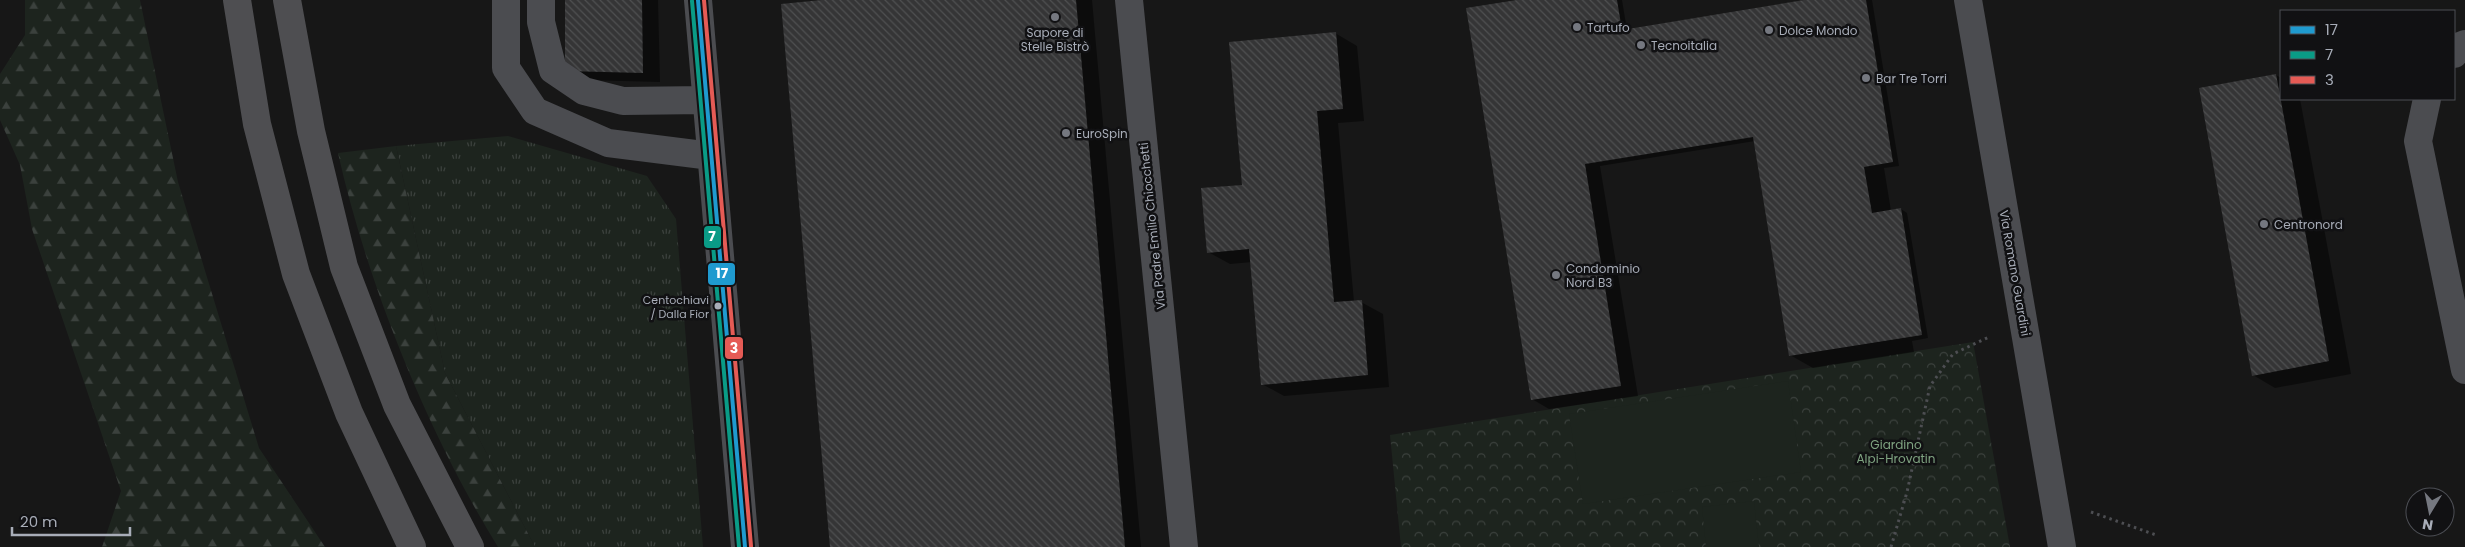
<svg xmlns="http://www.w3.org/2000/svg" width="2465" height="547" viewBox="0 0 2465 547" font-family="Poppins,sans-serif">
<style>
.grass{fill:url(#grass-tufts)}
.forest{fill:url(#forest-firs)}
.park{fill:url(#park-crowns)}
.pitch{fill:#1d241e}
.shadow{fill:#0007}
.building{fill:url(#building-back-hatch)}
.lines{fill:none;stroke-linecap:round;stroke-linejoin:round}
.path{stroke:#4d4e52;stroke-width:3;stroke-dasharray:2.5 4;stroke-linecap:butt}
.minor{stroke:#4b4c50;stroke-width:28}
.highway{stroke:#4e4e51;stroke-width:28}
.bus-1-casing{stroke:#111113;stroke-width:8}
.bus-2-casing{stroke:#111113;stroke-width:8}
.bus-3-casing{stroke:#111113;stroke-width:8}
.bus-1{stroke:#1f9acf;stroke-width:4}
.bus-2{stroke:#0a9b86;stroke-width:4}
.bus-3{stroke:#e55b55;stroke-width:4}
.poi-dot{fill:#757880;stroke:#111113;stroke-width:2}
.bus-dot{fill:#a8adb8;stroke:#111113;stroke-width:2}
.labels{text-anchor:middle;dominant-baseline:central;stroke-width:5;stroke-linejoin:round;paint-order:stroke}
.bus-label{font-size:11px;fill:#a8adb8;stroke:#111113;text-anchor:end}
.poi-label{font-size:12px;fill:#a8adb8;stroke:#111113;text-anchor:start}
.street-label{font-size:12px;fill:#a8adb8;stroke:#111113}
.park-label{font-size:12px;fill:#7fa381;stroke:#111113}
.line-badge{stroke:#111113;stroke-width:2}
.badge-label{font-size:14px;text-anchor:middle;font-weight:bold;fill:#fff}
</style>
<defs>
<pattern id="grass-tufts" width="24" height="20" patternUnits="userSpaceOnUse" patternTransform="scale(1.25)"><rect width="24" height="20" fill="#1d241e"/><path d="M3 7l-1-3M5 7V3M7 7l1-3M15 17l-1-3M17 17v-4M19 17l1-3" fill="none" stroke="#3b413d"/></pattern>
<pattern id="forest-firs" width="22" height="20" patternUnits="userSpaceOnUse" patternTransform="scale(1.25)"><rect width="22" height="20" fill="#1d241e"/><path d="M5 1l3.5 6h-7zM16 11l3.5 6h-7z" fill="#3b413d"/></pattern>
<pattern id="park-crowns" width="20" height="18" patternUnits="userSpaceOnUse" patternTransform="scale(1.25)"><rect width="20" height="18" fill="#1d241e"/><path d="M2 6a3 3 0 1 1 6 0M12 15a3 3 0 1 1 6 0" fill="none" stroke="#3b413d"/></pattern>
<pattern id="building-back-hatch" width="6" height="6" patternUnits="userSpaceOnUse" patternTransform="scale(1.25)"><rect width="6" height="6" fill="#353536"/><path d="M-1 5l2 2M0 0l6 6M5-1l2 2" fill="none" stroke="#4f5051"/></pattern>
</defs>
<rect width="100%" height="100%" fill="#171717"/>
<path class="grass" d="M508 136 647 176 676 219 703 547H535L445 373 396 146Z"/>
<path class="forest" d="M25 0H140L178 182 259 448 325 547H102L121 491 32 229 20 165 0 120V74L25 35Z
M396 146 445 373 535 547H498C428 434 367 283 338 153Z"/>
<path class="park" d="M1973 342 2010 547H1401L1390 435Z"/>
<path class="pitch" d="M1788 381 1801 472 1583 504 1569 414Z
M1754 501 1759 547H1706L1702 507Z"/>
<path class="shadow" d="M567 0H658L660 82 584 80 567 70Z
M834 0H1092L1141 547H831Z
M1525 0H1622L1627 30 1812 0H1872L1899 166 1884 168 1891 211 1901 209 1907 213 1928 338 1912 341 1914 352 1813 368 1790 355 1755 141 1600 166 1638 396 1549 409 1532 399Z
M1335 33 1357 46 1364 121 1338 123 1354 302H1361L1383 314 1389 387 1284 396 1262 384 1252 262 1230 264 1208 252 1243 186Z
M2276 75 2281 78V99H2300L2351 374 2275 388 2253 375Z"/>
<path class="building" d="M565 0H642L643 73 565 71Z
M822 0H1076L1125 547H830L781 4Z
M1517 0H1617L1622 30 1804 0H1866L1893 162 1864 167 1872 213 1901 208 1922 335 1789 356 1753 137 1585 164 1621 386 1531 400 1466 8Z
M1336 32 1343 109 1317 111 1334 302 1362 300 1368 375 1261 385 1249 249 1207 253 1201 188 1242 185 1229 42Z
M2276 74 2329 361 2252 376 2199 88Z"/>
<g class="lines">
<path class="path" d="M2091 512 2156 535
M1891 547 1907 492 1930 386 1953 354 1989 337"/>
<path class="minor" d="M506 0V68L535 111 608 143 711 156
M541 0V22L553 70 584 91 623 101 705 100
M698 0 745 547
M1129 0 1184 547
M1968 0 2062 547
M2454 54 2460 46 2465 44
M2427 99 2418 141 2465 370"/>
<path class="highway" d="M237 0 257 124 296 274 349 413 412 547
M287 0 311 131 344 267 397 405 470 547"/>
<g class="bus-1-casing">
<path id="bus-1" d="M698 0 745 547"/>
</g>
<g class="bus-2-casing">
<path id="bus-2" d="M692 1 739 547"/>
</g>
<g class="bus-3-casing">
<path id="bus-3" d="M704 0 751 546"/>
</g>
<use href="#bus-1" class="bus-1"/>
<use href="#bus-2" class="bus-2"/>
<use href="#bus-3" class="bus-3"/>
</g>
<g class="poi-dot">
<circle cx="1055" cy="17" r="5"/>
<circle cx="1577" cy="27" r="5"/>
<circle cx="1769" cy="30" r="5"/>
<circle cx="1641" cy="45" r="5"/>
<circle cx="1866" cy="78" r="5"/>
<circle cx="1066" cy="133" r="5"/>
<circle cx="2264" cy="224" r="5"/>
<circle cx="1556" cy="275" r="5"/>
</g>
<circle class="bus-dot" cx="718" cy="306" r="4.5"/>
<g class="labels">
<g class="bus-label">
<text x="709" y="300">Centochiavi<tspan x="709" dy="14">/ Dalla Fior</tspan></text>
</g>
<g class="poi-label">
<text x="1587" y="27">Tartufo</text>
<text x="1779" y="30">Dolce Mondo</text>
<text x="1055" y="32" text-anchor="middle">Sapore di<tspan x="1055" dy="14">Stelle Bistrò</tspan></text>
<text x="1651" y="45">Tecnoitalia</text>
<text x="1876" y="78">Bar Tre Torri</text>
<text x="1076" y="133">EuroSpin</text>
<text x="2274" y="224">Centronord</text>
<text x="1566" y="268">Condominio<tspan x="1566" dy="14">Nord B3</tspan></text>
</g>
<g class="street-label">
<text transform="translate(1152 226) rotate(-96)">Via Padre Emilio Chiocchetti</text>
<text transform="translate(2015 273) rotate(80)">Via Romano Guardini</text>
</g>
<g class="park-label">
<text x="1896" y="444">Giardino<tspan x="1896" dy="14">Alpi-Hrovatin</tspan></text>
</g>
</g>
<g class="line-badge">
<rect x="703" y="225" width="19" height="24" rx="5" fill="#0a9b86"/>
<rect x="707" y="262" width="29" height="24" rx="5" fill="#1f9acf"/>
<rect x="724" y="336" width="20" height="24" rx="5" fill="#e55b55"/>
</g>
<g class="badge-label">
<text x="712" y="241">7</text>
<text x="722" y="278">17</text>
<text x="734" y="353">3</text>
</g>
<rect x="2280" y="10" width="175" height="90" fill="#111113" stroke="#4d4f55"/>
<rect x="2290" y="26" width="25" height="8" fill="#1f9acf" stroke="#4d4f55"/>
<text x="2325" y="35" font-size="15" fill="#a8adb8">17</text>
<rect x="2290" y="51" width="25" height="8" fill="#0a9b86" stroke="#4d4f55"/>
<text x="2325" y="60" font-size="15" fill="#a8adb8">7</text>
<rect x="2290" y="76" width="25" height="8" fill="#e55b55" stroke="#4d4f55"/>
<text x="2325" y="85" font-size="15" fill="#a8adb8">3</text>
<g transform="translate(2430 512) rotate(190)"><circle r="24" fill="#111113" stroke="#4d4f55"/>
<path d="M0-4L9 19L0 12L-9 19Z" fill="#757880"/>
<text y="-8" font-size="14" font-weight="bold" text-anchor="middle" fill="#a8adb8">N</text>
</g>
<path d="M12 527v8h118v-8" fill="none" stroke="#a8adb8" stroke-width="2.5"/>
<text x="20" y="527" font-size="15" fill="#a8adb8" stroke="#111113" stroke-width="4" paint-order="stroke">20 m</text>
</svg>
